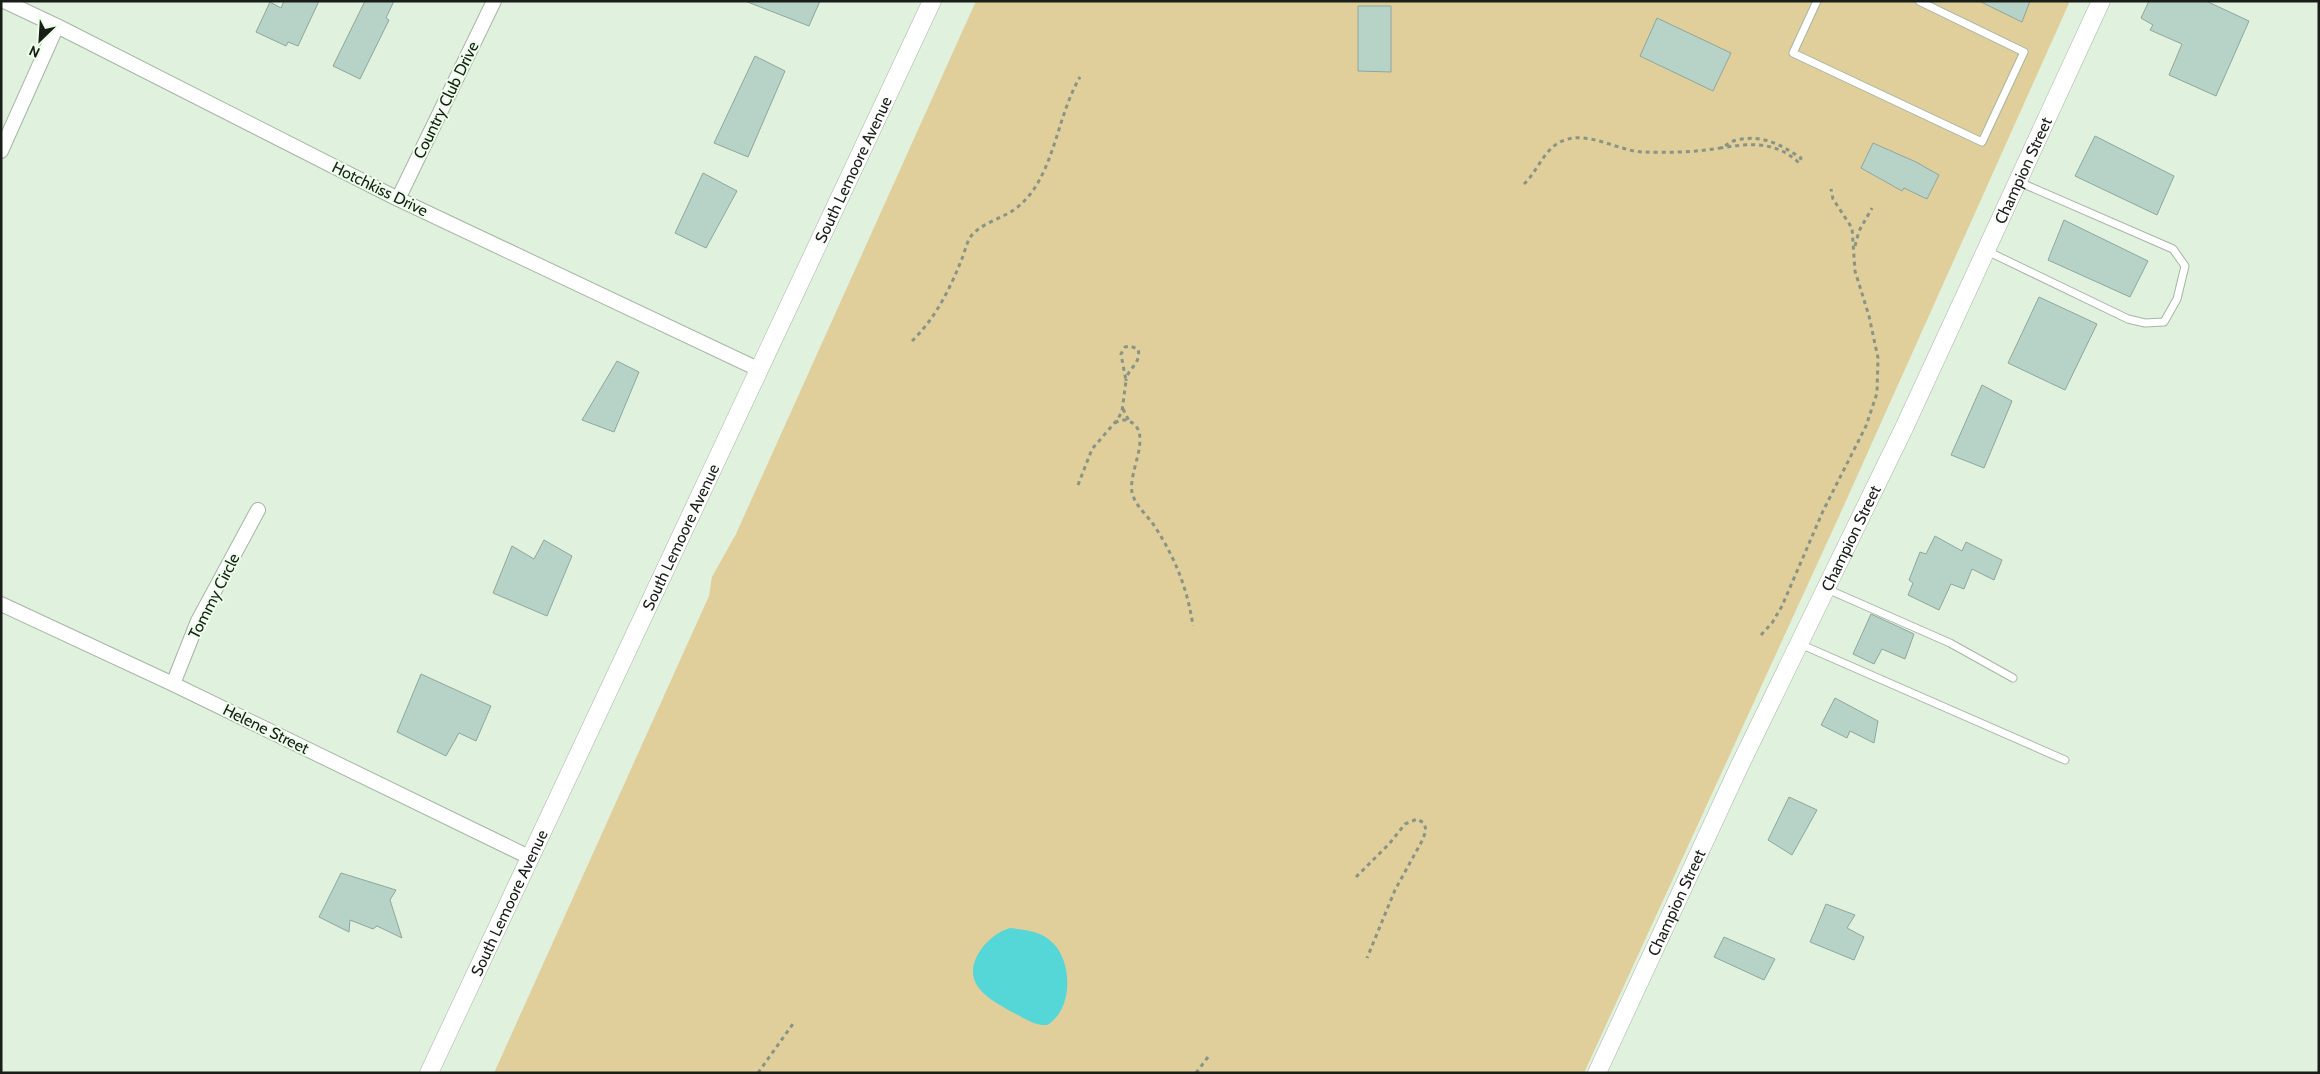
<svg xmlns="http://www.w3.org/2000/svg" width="2320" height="1074" viewBox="0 0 2320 1074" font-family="Cabin,sans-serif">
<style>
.green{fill:#e0ce9b}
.water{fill:#55d6d7}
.building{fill:#b7d2c7;stroke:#8ea79d}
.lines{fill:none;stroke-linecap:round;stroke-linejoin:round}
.service-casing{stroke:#a5b6a4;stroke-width:9}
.minor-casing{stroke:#a5b6a4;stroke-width:16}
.tertiary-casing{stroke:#a5b6a4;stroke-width:19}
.path{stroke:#889486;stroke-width:3;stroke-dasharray:4 4;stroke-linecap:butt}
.service{stroke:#fff;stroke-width:7}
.minor{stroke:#fff;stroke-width:14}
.tertiary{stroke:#fff;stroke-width:18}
.labels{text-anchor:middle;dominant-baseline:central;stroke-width:4;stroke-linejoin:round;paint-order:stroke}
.street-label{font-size:16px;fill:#191f18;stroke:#edffeb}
</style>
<rect width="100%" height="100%" fill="#e0f1de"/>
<path class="green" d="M976 1H2070L1841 512 1584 1073H494L709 596 712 577 736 534Z"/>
<path class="water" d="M1010 928C1025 930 1041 931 1053 943 1073 963 1073 1010 1047 1025 1037 1026 1027 1020 1018 1015 992 1001 958 985 980 951 987 940 999 931 1010 928Z"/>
<path class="building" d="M284 1H319L298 46 288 42 286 46 256 32 270 2 281 8Z
M365 1H394L386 18 389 20 360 79 333 66Z
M745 1H820L809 26Z
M1979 1H2030L2022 22Z
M2149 1H2206L2249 21 2216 96 2169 75 2182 44 2150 30 2153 25 2141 18Z
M1358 6H1391V72L1358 71Z
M1657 18 1731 53 1713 91 1640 56Z
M755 56 785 71 748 157 714 143Z
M2095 136 2174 176 2157 215 2075 176Z
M1873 143 1916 162 1939 175 1927 199 1904 188 1902 191 1861 168Z
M703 173 737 191 706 248 675 233Z
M2064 220 2148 261 2130 297 2048 260Z
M2039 297 2097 324 2065 390 2008 363Z
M617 361 639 372 614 432 582 420Z
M1982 385 2012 401 1984 468 1951 455Z
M1935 536 1962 551 1966 542 2002 560 1994 580 1972 569 1964 589 1951 584 1939 610 1908 595 1913 583 1909 580 1920 552 1926 554Z
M544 540 572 556 547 616 493 593 512 546 534 559Z
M1871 614 1914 634 1905 659 1882 649 1874 664 1853 654Z
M421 674 491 706 476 741 459 733 446 756 397 732Z
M1835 698 1878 721 1874 743 1850 731 1847 738 1821 725Z
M1789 797 1817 810 1792 855 1768 840Z
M341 873 396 890 390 900 402 938 377 926 373 929 350 920 349 932 319 917Z
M1826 904 1855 915 1847 928 1864 937 1854 960 1810 942Z
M1724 937 1775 959 1764 980 1714 957Z"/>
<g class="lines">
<g class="service-casing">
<path id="service" d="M1817 1 1793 53 1982 142 2024 52 1919 1
M1987 251 2128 319 2145 323 2164 322 2177 299 2185 266 2173 249 2019 182
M1827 589 1950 643 2013 678
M1800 644 2065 760"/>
</g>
<g class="minor-casing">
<path id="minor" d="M4 1 57 26 398 199 760 370
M1 151 57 26
M398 199 494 1
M1 604 173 684 529 857
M173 684 198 621 258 510"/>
</g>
<g class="tertiary-casing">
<g id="tertiary">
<path id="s1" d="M429 1073 932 1"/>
<path id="s2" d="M1597 1073 1739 767 1904 428 2101 1"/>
</g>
</g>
<path class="path" d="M1524 184C1538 171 1545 146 1565 140 1589 131 1618 151 1643 152 1666 153 1698 152 1720 148 1726 146 1731 141 1737 140 1763 134 1781 145 1801 158L1799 163C1777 141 1749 143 1721 148
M1855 246 1859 231 1872 208
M912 341C934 320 950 289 961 261 964 254 966 246 969 239 977 226 994 221 1007 214 1017 209 1025 201 1032 192 1056 158 1059 113 1080 77
M1123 409 1129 421
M1115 423C1119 420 1124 419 1129 421 1154 432 1128 471 1132 492 1135 507 1150 517 1157 530 1176 560 1188 591 1193 626
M1078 485 1092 449 1118 419 1122 411 1126 381 1121 354 1125 347 1130 346 1138 349C1142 364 1127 368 1126 381
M1761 635 1772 623 1782 606 1823 511 1866 426 1877 393 1878 358 1869 316 1855 271 1852 228 1833 199 1831 189
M1356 877 1389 844 1405 824 1417 819 1424 823 1426 830 1423 839 1395 890 1367 958
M758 1073 795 1021
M1196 1073 1208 1057"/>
<use href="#service" class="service"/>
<use href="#minor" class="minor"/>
<use href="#tertiary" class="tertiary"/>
</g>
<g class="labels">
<g class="street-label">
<text transform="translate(446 100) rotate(-64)">Country Club Drive</text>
<text stroke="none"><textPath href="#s1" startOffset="998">South Lemoore Avenue</textPath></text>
<text stroke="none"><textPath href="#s2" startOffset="998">Champion Street</textPath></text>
<text transform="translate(380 189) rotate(26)">Hotchkiss Drive</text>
<text stroke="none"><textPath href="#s1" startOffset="592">South Lemoore Avenue</textPath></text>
<text stroke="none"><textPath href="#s2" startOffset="592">Champion Street</textPath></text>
<text transform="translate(214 596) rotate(-63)">Tommy Circle</text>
<text transform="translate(266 729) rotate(26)">Helene Street</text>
<text stroke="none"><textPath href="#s1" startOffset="188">South Lemoore Avenue</textPath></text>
<text stroke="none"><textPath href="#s2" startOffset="188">Champion Street</textPath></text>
</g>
</g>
<rect width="2320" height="1074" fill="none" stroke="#191f18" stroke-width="5"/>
<g transform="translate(40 40) rotate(205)" stroke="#edffeb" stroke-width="4" paint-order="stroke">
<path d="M0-4L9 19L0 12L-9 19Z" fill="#191f18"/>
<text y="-8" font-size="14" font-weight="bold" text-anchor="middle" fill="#191f18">N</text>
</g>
</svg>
